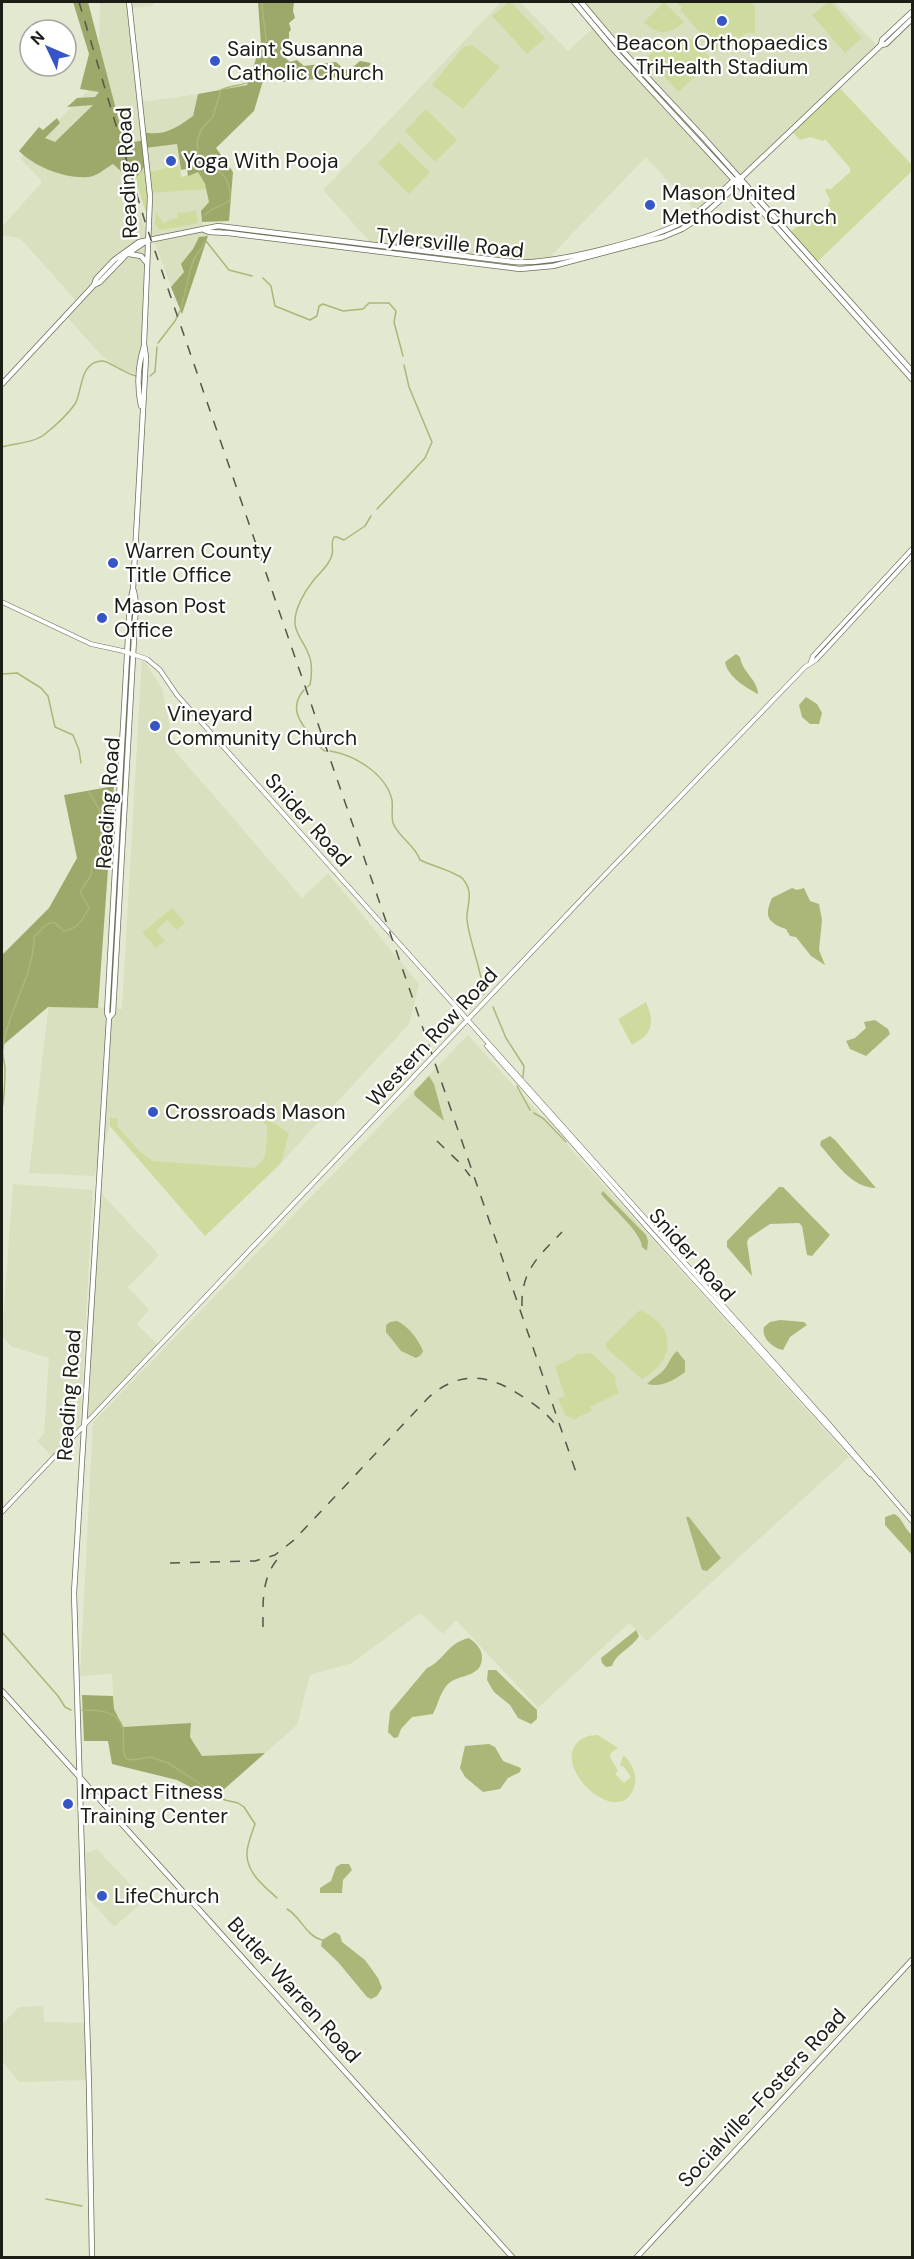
<svg xmlns="http://www.w3.org/2000/svg" width="914" height="2259" viewBox="0 0 914 2259" font-family="'DM Sans',sans-serif">
<style>
.built{fill:#d9e0c0}
.green{fill:#cedb9e}
.forest{fill:#9da96b}
.water{fill:#aab778}
.lines{fill:none;stroke-linecap:round;stroke-linejoin:round}
.stream{stroke:#aab778;stroke-width:1.5}
.minor-casing{stroke:#6b705b;stroke-width:5}
.major-casing{stroke:#6b705b;stroke-width:6}
.minor{stroke:#fff;stroke-width:4}
.major{stroke:#fff;stroke-width:4.5}
.rail{stroke:#535649;stroke-width:1.5;stroke-dasharray:10 10;stroke-linecap:butt}
.poi-dot{fill:#3655c6;stroke:#fff;stroke-width:2}
.labels{text-anchor:middle;dominant-baseline:central;stroke-width:4.5;stroke-linejoin:round;paint-order:stroke}
.poi-label{font-size:21px;fill:#1c1e15;stroke:#fff;text-anchor:start}
.street-label{font-size:21px;fill:#1c1e15;stroke:#fff}
</style>
<rect width="100%" height="100%" fill="#e3e8d0"/>
<path class="built" d="M100 2H153V6L130 8 141 102 198 94 193 116 175 130 151 134 144 140 124 144 99 45Z
M501 2H520L568 51 594 27 734 180 697 213 646 157 545 262 537 263 372 244 323 190Z
M581 2H835L879 47 740 179Z
M99 80 148 238 149 193 203 188 207 189 209 202 201 211 204 229 209 232 182 314 154 241H148L142 375 120 369 102 356 66 316 78 303 20 238 2 235V227L41 183V180L20 158Z
M177 143 180 165 148 172 145 148Z
M142 657 162 688 175 751 302 898 328 873 419 984 409 1024 281 1163 205 1236 110 1126 94 1176 29 1173 49 1003 122 1009Z
M468 1035 849 1457 647 1641 629 1623 538 1708 456 1620 443 1634 420 1613 352 1663 310 1675 297 1725 265 1753 202 1756 190 1737 191 1723 122 1727 114 1709 112 1674 80 1676 93 1422Z
M13 1184 93 1190 80 1425 52 1456 37 1441 44 1434 49 1358 12 1347 2 1336Z
M98 1190 159 1255 128 1287 149 1310 137 1324 160 1347 83 1426Z
M97 1849 145 1900 114 1927 82 1891 81 1854Z
M43 2006 44 2022 87 2023 89 2080 19 2082 2 2061V2024L19 2007Z"/>
<path class="green" d="M509 2H511L545 38 527 54 492 16Z
M664 2 684 22C670 35 657 36 644 22Z
M677 2H751L755 6V33H747L731 44 721 42 715 55 709 36 706 32 702 35 680 10 682 8Z
M828 2H831L862 38 845 53 812 15Z
M681 37 694 40 713 61 678 92 647 57 668 38Z
M472 45 500 67 463 109 432 85 463 47Z
M838 86 912 165V171L816 263 789 233 798 226 825 213 830 200 825 190 828 188 830 190 850 172V168L825 139 823 141 810 137 800 140 791 130Z
M426 109 457 140 435 162 405 131Z
M399 142 430 172 409 194 378 163Z
M147 163 148 172 180 165 181 177 198 172 207 189 150 193V212L145 210 134 176 137 177Z
M195 209 198 221 196 224 160 230 155 224 156 212 163 223 178 217 177 211 179 213 194 211Z
M172 908 185 923 176 930 167 920 156 930 165 941 156 948 142 933Z
M646 1002C655 1023 653 1034 632 1045L618 1019Z
M263 1116 289 1133 281 1163 205 1236 110 1126V1118H118L117 1126 140 1152 153 1161 253 1168C270 1161 266 1142 267 1126L261 1120Z
M640 1310C676 1325 677 1361 642 1379L606 1348V1343Z
M591 1353 616 1377 615 1384 619 1393 590 1407 592 1411 578 1417 575 1420 565 1415 558 1399 565 1396 555 1366 571 1359 577 1354Z
M598 1735 618 1748 611 1753 610 1757 618 1771 615 1774 624 1783 631 1777 623 1766H620L623 1756H625C633 1766 639 1777 633 1790 618 1826 559 1774 574 1747 579 1738 588 1735 598 1735Z"/>
<path class="forest" d="M73 2H88L125 144 144 140 143 132C163 137 178 127 193 116L198 94 247 85 261 44 258 2H294L293 11 295 18 289 23 291 30 289 32V40L296 44 293 51 287 48 282 55 290 62 297 60 304 66 336 62 345 70 353 67 360 61 371 63 363 75 281 82 277 75 265 74 254 111 216 148 233 172 229 221 202 222 201 211 209 202 205 184 198 172 188 176 187 169 181 170 177 144 145 148 147 163 137 177 123 173 113 164C106 168 96 177 88 177 65 179 35 167 19 151L39 127 43 130 57 118 60 123 45 138 55 142 93 105 67 107 77 98 95 97 99 92 80 89 89 54Z
M208 236 182 314 171 287 184 272 181 264 193 249 199 237Z
M114 786 98 1008 48 1007 2 1046V955L49 908 77 858 64 795Z
M82 1695 113 1696 114 1709 123 1727 191 1723 190 1737 202 1756 265 1753 213 1799 177 1780 112 1764 108 1741H84Z"/>
<path class="water" d="M736 654 740 657C742 672 758 680 758 694 745 687 728 677 725 662Z
M806 697 817 704 822 713 819 724H810L802 717 799 705Z
M792 888 797 890 804 888 810 901 819 904 822 920 819 950 825 965 811 956 796 937 790 936 786 929C767 922 764 916 772 898Z
M875 1020 888 1029 890 1034 866 1056 850 1049 846 1041 855 1038 866 1028 864 1022Z
M429 1076 434 1084 444 1121 415 1096 414 1092Z
M830 1136 835 1140 876 1188C852 1188 835 1162 820 1145L821 1141Z
M779 1187H783L830 1235 812 1256 807 1255 802 1226 799 1223 770 1224 749 1238 747 1242 752 1276 727 1247V1241Z
M603 1191 646 1235 648 1241 647 1251 642 1247C642 1233 611 1207 601 1194Z
M780 1320 804 1322 807 1325 790 1337 783 1350C773 1348 761 1338 764 1327L770 1322Z
M397 1321C408 1326 419 1340 423 1351L421 1355 416 1358 401 1351 386 1332V1325L390 1322Z
M677 1351 685 1361V1372C675 1380 660 1388 647 1384 652 1378 661 1375 666 1367 670 1361 671 1356 677 1351Z
M894 1514C903 1518 904 1529 912 1535V1555L885 1525V1517Z
M686 1517H689L721 1558 707 1571 702 1570Z
M636 1630 639 1636C632 1648 616 1653 612 1666L606 1667 602 1663 601 1658Z
M469 1638C475 1642 482 1649 482 1657 482 1679 458 1673 447 1685 440 1693 438 1704 433 1714L412 1717 401 1729 398 1737 394 1738 388 1732 390 1712 427 1668C444 1661 447 1643 469 1638Z
M488 1670H496L537 1710V1719L531 1724 518 1718 510 1705 494 1692 487 1680Z
M489 1744 495 1747 503 1761 521 1768 520 1772 508 1778 500 1789 483 1792 465 1777 460 1768 465 1746Z
M341 1864H349L352 1870 343 1880 342 1893H320V1888L331 1881 336 1867Z
M335 1932 340 1935 342 1942 365 1960 378 1978 382 1988 377 1996 371 1999 367 1997 338 1962 321 1946 322 1940Z"/>
<g class="lines">
<path class="stream" d="M205 215C212 207 221 207 230 200 231 174 219 171 199 159L197 142 201 130 213 116 221 90C233 84 242 87 252 80 277 63 262 27 262 2
M263 278 271 286 275 306 310 320 317 316 319 306 323 304 343 311 363 309 369 303H389L396 311 394 322 403 356
M158 343 175 321 181 309 190 271 194 259 206 241 229 270 252 276
M150 376 155 372 157 347
M2 447C16 443 34 443 45 434 55 426 68 414 75 404 83 390 79 361 103 361 108 361 126 374 136 376
M377 509 425 458 432 442 409 387 404 365
M2 674 17 673 41 688 48 696 55 727 73 735 79 750 81 763
M307 687 310 685C312 674 313 663 308 653 304 642 296 635 295 624 294 610 304 592 313 581 320 572 329 566 332 555 334 548 330 544 334 537H337L344 540 365 526 371 516
M304 690C289 707 299 722 312 737 316 742 319 748 325 751
M330 751C355 755 386 774 392 800 393 808 391 816 393 823 399 838 415 845 420 860 430 865 458 873 463 879 475 894 466 905 467 920 470 944 481 968 484 994
M493 1007 506 1038 524 1066 523 1077
M517 1086 530 1110
M2 1109C5 1095 5 1081 5 1067 4 1061 2 1055 3 1049 7 1010 34 977 34 937L47 924 54 922 64 931C78 929 83 919 89 908L80 892 91 875 92 863 102 846 99 809 89 792
M534 1113 544 1119 566 1142
M2 1632 58 1696 65 1707 71 1710
M82 1710C97 1710 119 1710 123 1729 125 1740 121 1749 126 1759L134 1760 150 1757 168 1763 225 1800 238 1803 244 1807 255 1824C252 1833 246 1846 247 1856 248 1874 265 1887 277 1898
M287 1909C301 1917 306 1936 322 1940
M46 2199 82 2206"/>
<g class="minor-casing">
<path id="minor" d="M2 602 91 644 123 651 147 659 160 670 177 695 829 1424 912 1521
M811 661 813 656 912 549
M487 1046 650 1231 870 1474
M2 1512 595 885 805 667 816 660 912 556"/>
</g>
<g class="major-casing">
<path id="major" d="M574 2 615 51 734 180 912 379
M581 2 619 47 703 137 912 371
M881 45 886 44 912 19
M204 230 209 232 228 233 520 269 553 266 663 237 682 229 705 214 738 184 740 179 881 45 882 40 912 12
M129 254 141 256 147 263
M94 285 96 279 114 260 139 242 218 226 514 262C552 265 656 239 688 219 705 208 720 193 734 180L739 179
M2 384 94 285 100 282 126 255 148 240
M141 406C137 387 138 365 144 346
M109 1018 113 1013 136 603 134 591
M2 1691 513 2258
M92 2258 89 2086 74 1593 109 1018 107 1013 130 602 133 589 146 357 144 344 150 196 129 2
M636 2258 912 1960"/>
</g>
<use href="#minor" class="minor"/>
<use href="#major" class="major"/>
<path class="rail" d="M79 2 146 225 578 1478
M437 1141 461 1164 470 1176
M522 1306C521 1270 539 1256 562 1232
M170 1563 255 1561 275 1555 294 1540 428 1398C461 1368 492 1375 526 1399 538 1407 549 1415 557 1427
M263 1627C263 1600 261 1575 282 1554"/>
</g>
<g class="poi-dot">
<circle cx="722" cy="21" r="6"/>
<circle cx="215" cy="61" r="6"/>
<circle cx="171" cy="161" r="6"/>
<circle cx="650" cy="205" r="6"/>
<circle cx="113" cy="563" r="6"/>
<circle cx="102" cy="618" r="6"/>
<circle cx="155" cy="726" r="6"/>
<circle cx="153" cy="1112" r="6"/>
<circle cx="68" cy="1804" r="6"/>
<circle cx="102" cy="1896" r="6"/>
</g>
<g class="labels">
<g class="poi-label">
<text x="722" y="43" text-anchor="middle">Beacon Orthopaedics<tspan x="722" dy="24">TriHealth Stadium</tspan></text>
<text x="227" y="49">Saint Susanna<tspan x="227" dy="24">Catholic Church</tspan></text>
<text x="183" y="161">Yoga With Pooja</text>
<text x="662" y="193">Mason United<tspan x="662" dy="24">Methodist Church</tspan></text>
<text x="125" y="551">Warren County<tspan x="125" dy="24">Title Office</tspan></text>
<text x="114" y="606">Mason Post<tspan x="114" dy="24">Office</tspan></text>
<text x="167" y="714">Vineyard<tspan x="167" dy="24">Community Church</tspan></text>
<text x="165" y="1112">Crossroads Mason</text>
<text x="80" y="1792">Impact Fitness<tspan x="80" dy="24">Training Center</tspan></text>
<text x="114" y="1896">LifeChurch</text>
</g>
<g class="street-label">
<text transform="translate(127 173) rotate(-93)">Reading Road</text>
<text transform="translate(450 243) rotate(6)">Tylersville Road</text>
<text transform="translate(108 803) rotate(-86)">Reading Road</text>
<text transform="translate(308 820) rotate(48)">Snider Road</text>
<text transform="translate(432 1037) rotate(-47)">Western Row Road</text>
<text transform="translate(692 1255) rotate(48)">Snider Road</text>
<text transform="translate(69 1395) rotate(-86)">Reading Road</text>
<text transform="translate(294 1990) rotate(48)">Butler Warren Road</text>
<text transform="translate(762 2098) rotate(-47)">Socialville–Fosters Road</text>
</g>
</g>
<rect width="914" height="2259" fill="none" stroke="#1c1e15" stroke-width="6"/>
<g transform="translate(48 48) rotate(314)"><circle r="28" fill="#ffffff" stroke="#a4a5a1" stroke-width="1.5"/>
<path d="M0-4.5L10 22L0 15L-10 22Z" fill="#3655c6"/>
<text y="-9" font-size="16" font-weight="bold" text-anchor="middle" fill="#1c1e15">N</text>
</g>
</svg>
